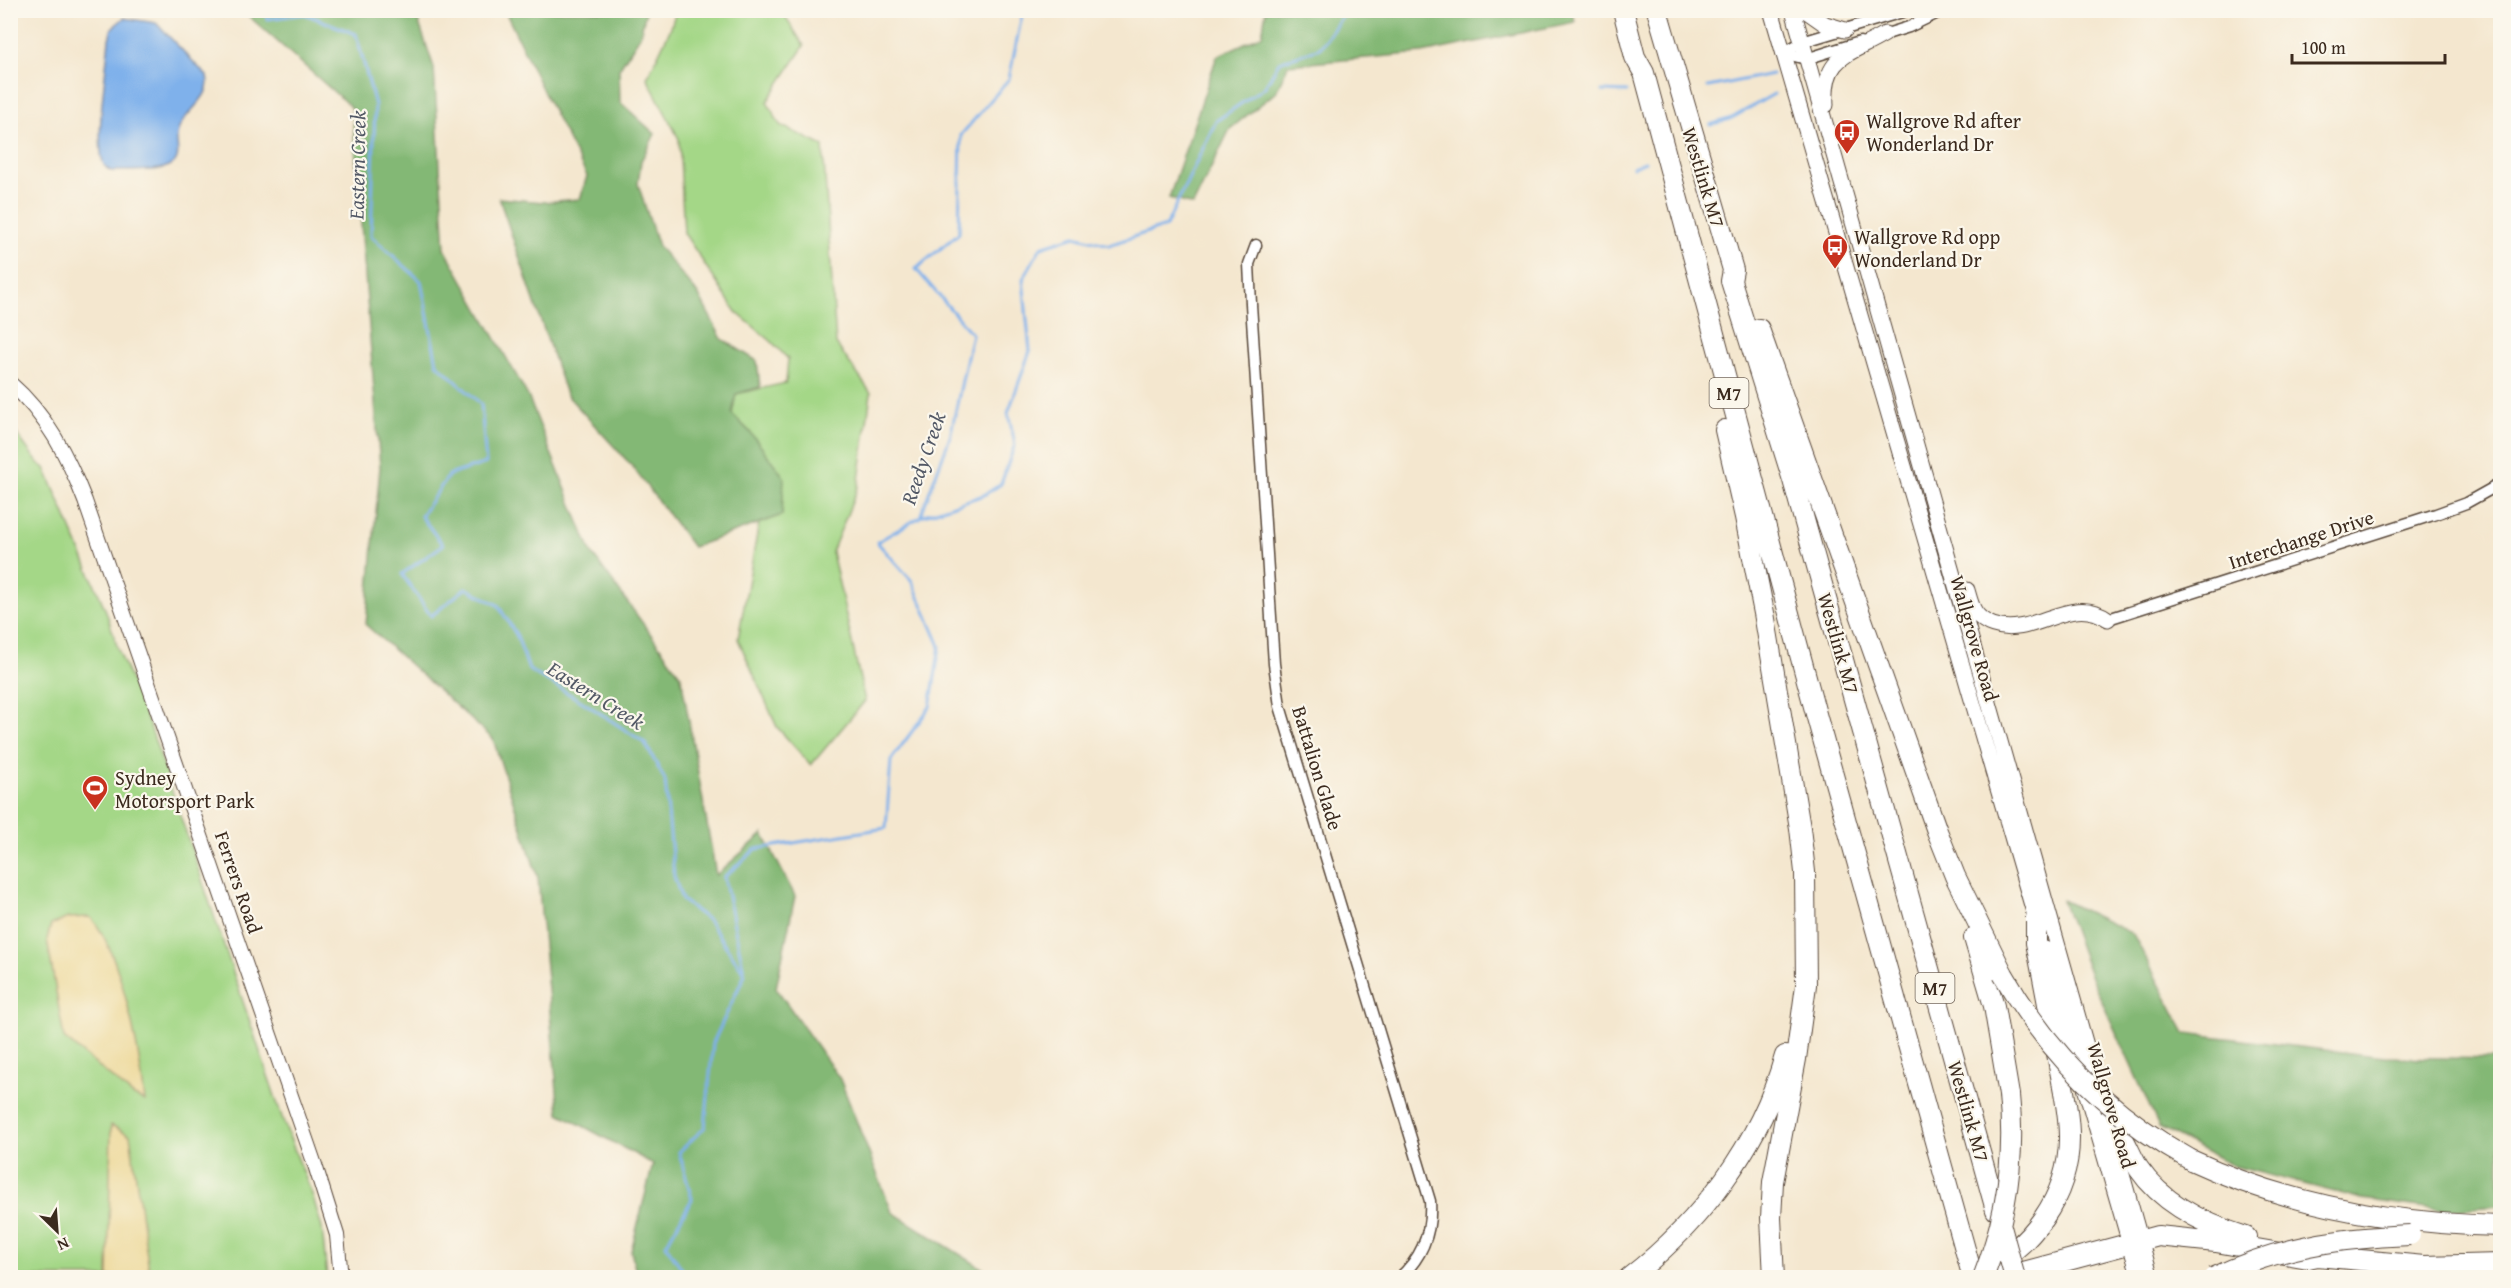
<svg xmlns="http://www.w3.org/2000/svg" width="2511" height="1288" viewBox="0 0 2511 1288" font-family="'Gentium Book Plus',serif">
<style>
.green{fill:#a4d787;stroke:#708052;stroke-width:1.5}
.forest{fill:#83b874;stroke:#5f7149;stroke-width:1.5}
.sand{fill:#eeda9e;stroke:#94825e;stroke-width:1.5}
.water{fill:#7fb1eb;stroke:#5d6e84;stroke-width:1.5}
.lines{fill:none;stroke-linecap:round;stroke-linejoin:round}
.stream{stroke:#7fb1eb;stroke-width:3}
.minor-casing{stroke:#574639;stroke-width:13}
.tertiary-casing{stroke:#574639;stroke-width:16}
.secondary-casing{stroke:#574639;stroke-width:17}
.motorway-casing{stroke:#574639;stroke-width:22}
.minor{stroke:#fff;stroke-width:10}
.tertiary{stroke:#fff;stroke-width:14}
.secondary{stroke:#fff;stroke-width:15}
.motorway{stroke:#fff;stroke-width:20}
.motorway-bridge-casing{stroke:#574639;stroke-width:22;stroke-linecap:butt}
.motorway-bridge{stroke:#fff;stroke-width:20}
.labels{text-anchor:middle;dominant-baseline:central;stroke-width:4.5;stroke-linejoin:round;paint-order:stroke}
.shield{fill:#fbf7ec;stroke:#75685c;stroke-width:1.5}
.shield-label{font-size:18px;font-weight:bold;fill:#3b2a1e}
.poi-label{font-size:20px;fill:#3b2a1e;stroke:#fbf7ec;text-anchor:start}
.street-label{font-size:20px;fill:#3b2a1e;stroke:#fbf7ec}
.water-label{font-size:21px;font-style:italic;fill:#535966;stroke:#fbf7ec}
</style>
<rect width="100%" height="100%" fill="#fbf7ec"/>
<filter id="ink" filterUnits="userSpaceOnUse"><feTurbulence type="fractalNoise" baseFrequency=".0167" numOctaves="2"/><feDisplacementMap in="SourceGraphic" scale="12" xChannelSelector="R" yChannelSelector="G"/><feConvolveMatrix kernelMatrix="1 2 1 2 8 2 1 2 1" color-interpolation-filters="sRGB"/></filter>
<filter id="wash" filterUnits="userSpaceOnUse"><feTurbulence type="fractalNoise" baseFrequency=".008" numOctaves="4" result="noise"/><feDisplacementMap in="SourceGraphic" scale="24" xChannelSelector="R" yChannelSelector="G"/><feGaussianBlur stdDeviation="1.35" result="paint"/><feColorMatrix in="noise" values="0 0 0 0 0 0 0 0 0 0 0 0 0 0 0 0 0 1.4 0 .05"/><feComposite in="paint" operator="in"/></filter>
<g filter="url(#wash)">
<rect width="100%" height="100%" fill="#f4e7cf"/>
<path class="green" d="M676 11H782L804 46 767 102 780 125 823 146 836 344 871 393 858 487 832 552 865 701 811 765 777 727 738 639 759 523 782 515 750 432 731 414 736 394 786 383 788 359 771 341 736 312 684 233 679 139 647 78 670 30Z
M10 425 38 463 45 468 106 611 118 649 151 729 284 1123 313 1197 322 1228 327 1277H11Z"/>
<path class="forest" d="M1266 10H1572L1575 22 1422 53 1288 65 1276 92 1230 129 1193 205 1169 198 1217 56 1262 35Z
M243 11H415L434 68 445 249 528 396 591 552 681 676 716 875 763 834 795 896 776 988 840 1079 892 1212 996 1277H637L631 1251 653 1164 559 1113 538 878 493 739 366 625 380 467 352 108Z
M505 11H646L640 36 619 69 620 102 655 134 641 161 638 184 658 246 698 294 722 339 757 361 760 387 736 394 732 414 750 432 784 477 782 515 693 547 631 465 566 394 499 198 544 202 580 199 587 176 544 93Z
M2062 900 2133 934 2185 1033 2384 1057 2500 1059V1206L2442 1210 2362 1199 2234 1166 2159 1127 2090 975Z"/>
<path class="sand" d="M90 917C121 948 140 1056 145 1101L134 1096 64 1038 47 939 51 925 68 918Z
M111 1125 130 1135 150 1277H108Z"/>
<path class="water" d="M124 18 156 23 207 76C214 100 179 113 177 136 176 146 182 159 171 165 157 173 127 170 111 171 107 169 106 168 104 165 94 144 107 65 109 39L112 28Z"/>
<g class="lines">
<path class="stream" d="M266 10 267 19 305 14 356 34 375 105 371 236 421 281 437 364 481 404 486 463 449 475 421 516 443 545 402 574 431 616 466 588 498 605 517 636 529 670 586 704 645 743 665 780 674 876 682 900 708 920 745 974 713 1043 705 1127 679 1152 692 1199 666 1245 688 1278
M1708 87 1772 74
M1602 91 1627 92
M1710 125 1732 118 1774 94
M1633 167 1645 162
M921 516 984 495 1001 484 1015 444 1008 413 1030 351 1023 279 1041 247 1075 236 1109 245 1166 226 1216 121 1265 87 1279 62 1320 48 1346 11
M744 972 724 877 756 849 886 828 891 760 930 707 940 646 912 581 877 542 920 517 950 437 972 334 916 269 959 233 961 135 1009 79 1023 10"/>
</g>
</g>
<g filter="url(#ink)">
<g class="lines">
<g class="minor-casing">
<path id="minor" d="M1880 36 1909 27 1944 10
M1783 53 1806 59 1860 42
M1783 53 1802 42 1909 10
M1256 245 1249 264 1251 304 1274 664 1280 706 1430 1201C1432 1231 1422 1258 1399 1278
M2108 619 2436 514 2466 503 2500 484"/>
</g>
<g class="tertiary-casing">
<path id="tertiary" d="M10 383C47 415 68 457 85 501L315 1165 337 1235 341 1278"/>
</g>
<g class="secondary-casing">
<path id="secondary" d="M1771 10 2038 926
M1793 10 2100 1095
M1805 10 1825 24 1845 30
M1826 105C1823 55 1848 56 1885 34
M1967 590C1969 597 1971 606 1975 612 1979 618 1987 623 1993 625 2034 639 2070 592 2108 619
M2045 949 2140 1278
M2107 1121 2151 1278"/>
</g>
<g class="motorway-casing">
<path id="motorway" d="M1623 10 1635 57 1644 73 1816 714 1973 1278
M1657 10 1733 270 1731 281 1793 480 1996 1210
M1759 329 1937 831 1955 876 2003 974
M1725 430 1745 517 1764 613 1800 828 1805 872 1806 985 1796 1059 1773 1182 1771 1218 1774 1278
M1974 938 1994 1006 2009 1095
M2107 1120C2125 1133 2127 1150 2139 1169 2163 1204 2207 1225 2246 1237
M2191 1160C2288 1205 2394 1224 2500 1226
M1976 1275C2030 1249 2070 1197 2069 1136 2069 1110 2062 1084 2058 1059 2051 1020 2044 981 2036 943V917
M1629 1278C1701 1222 1760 1145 1785 1056
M2001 1278 2158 1236 2216 1242 2308 1258 2318 1256 2424 1266 2500 1264"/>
</g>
<use href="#minor" class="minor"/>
<use href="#tertiary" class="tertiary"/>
<use href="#secondary" class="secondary"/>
<use href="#motorway" class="motorway"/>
<g class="motorway-bridge-casing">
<path id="motorway-bridge" d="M2003 974C2048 1054 2110 1115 2191 1160
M2001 1227 2015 1278
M1983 1278C2006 1219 2016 1158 2009 1095
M2213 1278C2278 1247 2338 1238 2410 1235"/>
</g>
<use href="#motorway-bridge" class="motorway-bridge"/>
</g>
</g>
<defs>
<g id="bus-pin" transform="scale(1.35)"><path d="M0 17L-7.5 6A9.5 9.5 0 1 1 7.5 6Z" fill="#c8321e" stroke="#fbf7ec"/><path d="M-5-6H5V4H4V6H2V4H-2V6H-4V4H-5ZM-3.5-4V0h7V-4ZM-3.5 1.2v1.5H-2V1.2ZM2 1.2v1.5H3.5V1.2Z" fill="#fff"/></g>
<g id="stadium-pin" transform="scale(1.35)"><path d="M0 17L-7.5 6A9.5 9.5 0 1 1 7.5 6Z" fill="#c8321e" stroke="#fbf7ec"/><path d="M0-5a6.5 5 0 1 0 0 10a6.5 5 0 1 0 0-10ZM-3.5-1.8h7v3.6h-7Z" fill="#fff"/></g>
</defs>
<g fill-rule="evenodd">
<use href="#bus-pin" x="1847" y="132"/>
<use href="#bus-pin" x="1835" y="247"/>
<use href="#stadium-pin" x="95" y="788"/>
</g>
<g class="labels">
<g class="shield">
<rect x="1709.5" y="378" width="39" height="30" rx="4.5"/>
<rect x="1915.5" y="973" width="39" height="30" rx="4.5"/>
</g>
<g class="shield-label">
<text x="1729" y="393">M7</text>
<text x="1935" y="988">M7</text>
</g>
<g class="poi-label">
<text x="1866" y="120">Wallgrove Rd after<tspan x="1866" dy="23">Wonderland Dr</tspan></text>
<text x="1854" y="236">Wallgrove Rd opp<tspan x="1854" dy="23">Wonderland Dr</tspan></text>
<text x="115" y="777">Sydney<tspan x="115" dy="23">Motorsport Park</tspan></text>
</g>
<g class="street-label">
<text transform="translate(1704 177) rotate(73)">Westlink M7</text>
<text transform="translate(2301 539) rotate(-18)">Interchange Drive</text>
<text transform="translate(1975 638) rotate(74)">Wallgrove Road</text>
<text transform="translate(1839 643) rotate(74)">Westlink M7</text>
<text transform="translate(1318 768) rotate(73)">Battalion Glade</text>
<text transform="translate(239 882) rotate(71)">Ferrers Road</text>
<text transform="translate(2112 1105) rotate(74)">Wallgrove Road</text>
<text transform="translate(1969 1111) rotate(74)">Westlink M7</text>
</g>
<g class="water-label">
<text transform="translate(357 165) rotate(-89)">Eastern Creek</text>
<text transform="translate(923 458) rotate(-71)">Reedy Creek</text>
<text transform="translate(596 695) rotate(32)">Eastern Creek</text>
</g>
</g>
<rect width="2511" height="1288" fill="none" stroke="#fbf7ec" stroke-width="36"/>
<g transform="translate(57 1231) rotate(155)" stroke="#fbf7ec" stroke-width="4.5" paint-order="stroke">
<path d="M0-4.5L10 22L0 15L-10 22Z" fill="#3b2a1e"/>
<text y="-9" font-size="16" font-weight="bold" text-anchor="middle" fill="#3b2a1e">N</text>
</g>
<path d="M2292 54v9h153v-9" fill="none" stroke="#3b2a1e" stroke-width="3"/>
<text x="2301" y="54" font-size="18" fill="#3b2a1e" stroke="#fbf7ec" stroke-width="4.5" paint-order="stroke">100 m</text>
</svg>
